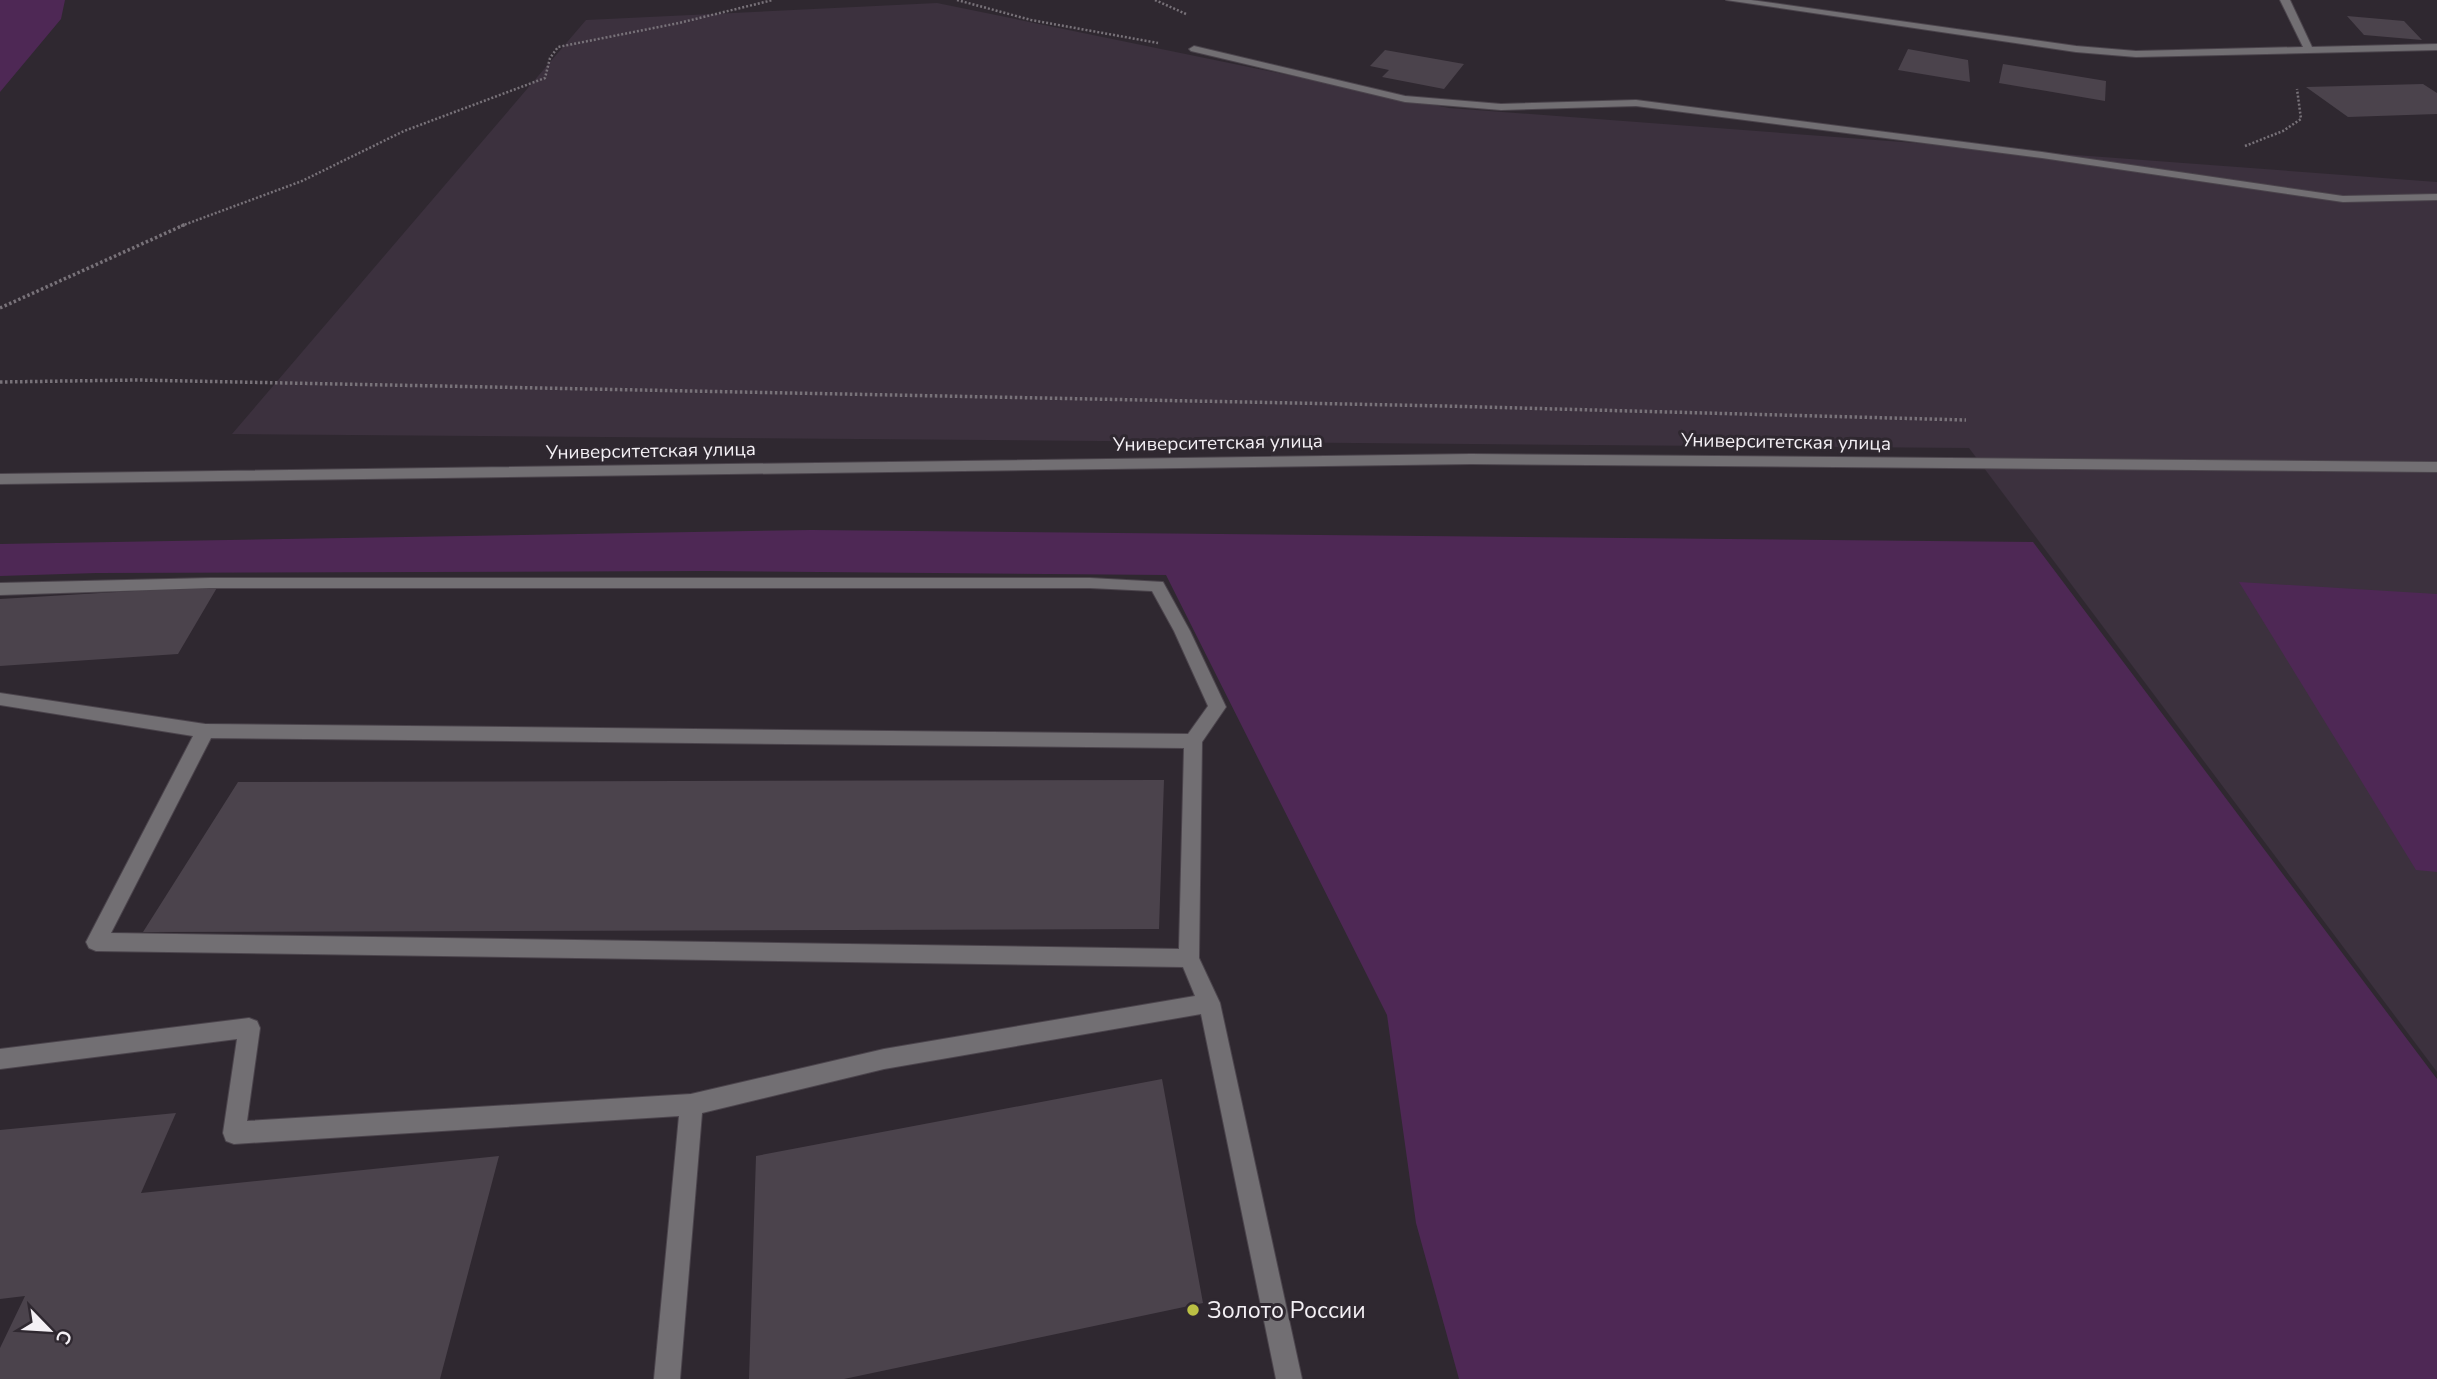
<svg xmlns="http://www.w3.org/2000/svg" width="2437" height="1379" viewBox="0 0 2437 1379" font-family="'Nunito Sans',sans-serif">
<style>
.built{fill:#3c313e}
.green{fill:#4e2855}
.building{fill:#4b434c}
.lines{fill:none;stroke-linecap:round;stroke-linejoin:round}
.lane-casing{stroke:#4b444c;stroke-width:2}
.street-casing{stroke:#4b444c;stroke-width:2}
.path-far1{stroke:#787279;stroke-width:2.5;stroke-dasharray:2 2;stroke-linecap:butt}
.path{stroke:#787279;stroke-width:3.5;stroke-dasharray:2.5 2.5;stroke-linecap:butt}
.lane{fill:#726f73;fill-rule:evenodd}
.street{fill:#726f73;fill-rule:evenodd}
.poi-dot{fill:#bbc044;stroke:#2f2830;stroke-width:2.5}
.labels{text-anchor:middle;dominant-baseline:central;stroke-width:6;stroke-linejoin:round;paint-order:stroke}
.street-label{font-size:19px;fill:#f4f0f5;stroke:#2f2830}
.near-poi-label{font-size:23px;fill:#f4f0f5;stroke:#2f2830;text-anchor:start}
</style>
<rect width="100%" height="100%" fill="#2f2830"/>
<path class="built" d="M937 3 1449 108 2437 182V1072L1969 448 232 434 586 20Z"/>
<path class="green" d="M0 0H65L61 19 0 92Z
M811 530 2033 542 2437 1079V1379H1459L1416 1223 1387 1015 1166 575 706 571 97 573 0 576V544Z
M2239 582 2437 594V872L2416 870Z"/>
<path class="building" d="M2347 16 2404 21 2422 40 2364 35Z
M1908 49 1968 60 1970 82 1898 70Z
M1385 50 1464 64 1444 89 1382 77 1389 70 1370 66Z
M2003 64 2106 81 2105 101 1999 83Z
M2423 84 2437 93V114L2348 117 2306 87Z
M218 586 178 654 0 666V599Z
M1164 780 1159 929 143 932 238 782Z
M1162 1079 1203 1303 844 1379H749L756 1156Z
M176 1113 141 1193 499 1156 440 1379H0V1348L25 1296 0 1299V1130Z"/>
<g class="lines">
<g class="lane-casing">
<path id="lane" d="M210 578H1090L1163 582 1190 631 1226 707 1202 742 1199 958 1220 1003 1302 1379H1276L1201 1014 884 1069 702 1113 680 1379H654L679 1116 234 1144 226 1141 223 1133 237 1039 0 1069V1049L249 1018 257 1021 260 1028 247 1121 691 1094 884 1049 1195 996 1183 967 96 951 89 948 86 942 193 736 0 705V693L205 724 1188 734 1208 706 1174 631 1152 591 1090 588H210L0 595V583ZM211 738 1184 748 1179 949 111 933Z"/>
</g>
<g class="street-casing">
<path id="street" d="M1726 0H1751L2076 46 2136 51 2303 47 2280 0H2290L2312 47 2437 44V50L2136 57 2076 52Z
M1194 46 1405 96 1501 104 1636 100 2042 152 2343 196 2437 194V200L2343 202 2042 158 1636 106 1501 110 1405 102 1191 51 1189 49Z
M1471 454 2437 462V472L1471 464 0 484V474Z"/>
</g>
<path class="path-far1" d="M957 0 1031 20 1158 43
M1155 0 1186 14
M2245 146 2283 131 2301 119 2297 89
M181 226 302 181 404 131 545 78 550 58 558 47 679 23 773 0"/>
<path class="path" d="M0 308 186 224
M0 382 137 380 1445 406 1966 420"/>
<use href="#lane" class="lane"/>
<use href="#street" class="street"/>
</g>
<circle class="poi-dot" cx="1193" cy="1310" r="7"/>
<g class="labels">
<g class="street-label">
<text transform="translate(1786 442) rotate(1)">Университетская улица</text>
<text transform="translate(1218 443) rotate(-1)">Университетская улица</text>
<text transform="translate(651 451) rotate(-1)">Университетская улица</text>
</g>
<g class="near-poi-label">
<text x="1207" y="1310">Золото России</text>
</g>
</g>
<g transform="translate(49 1330) rotate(115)" stroke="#2f2830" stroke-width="5" paint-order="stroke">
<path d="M0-5L12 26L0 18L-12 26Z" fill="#f4f0f5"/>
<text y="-10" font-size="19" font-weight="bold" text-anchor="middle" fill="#f4f0f5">С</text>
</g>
</svg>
